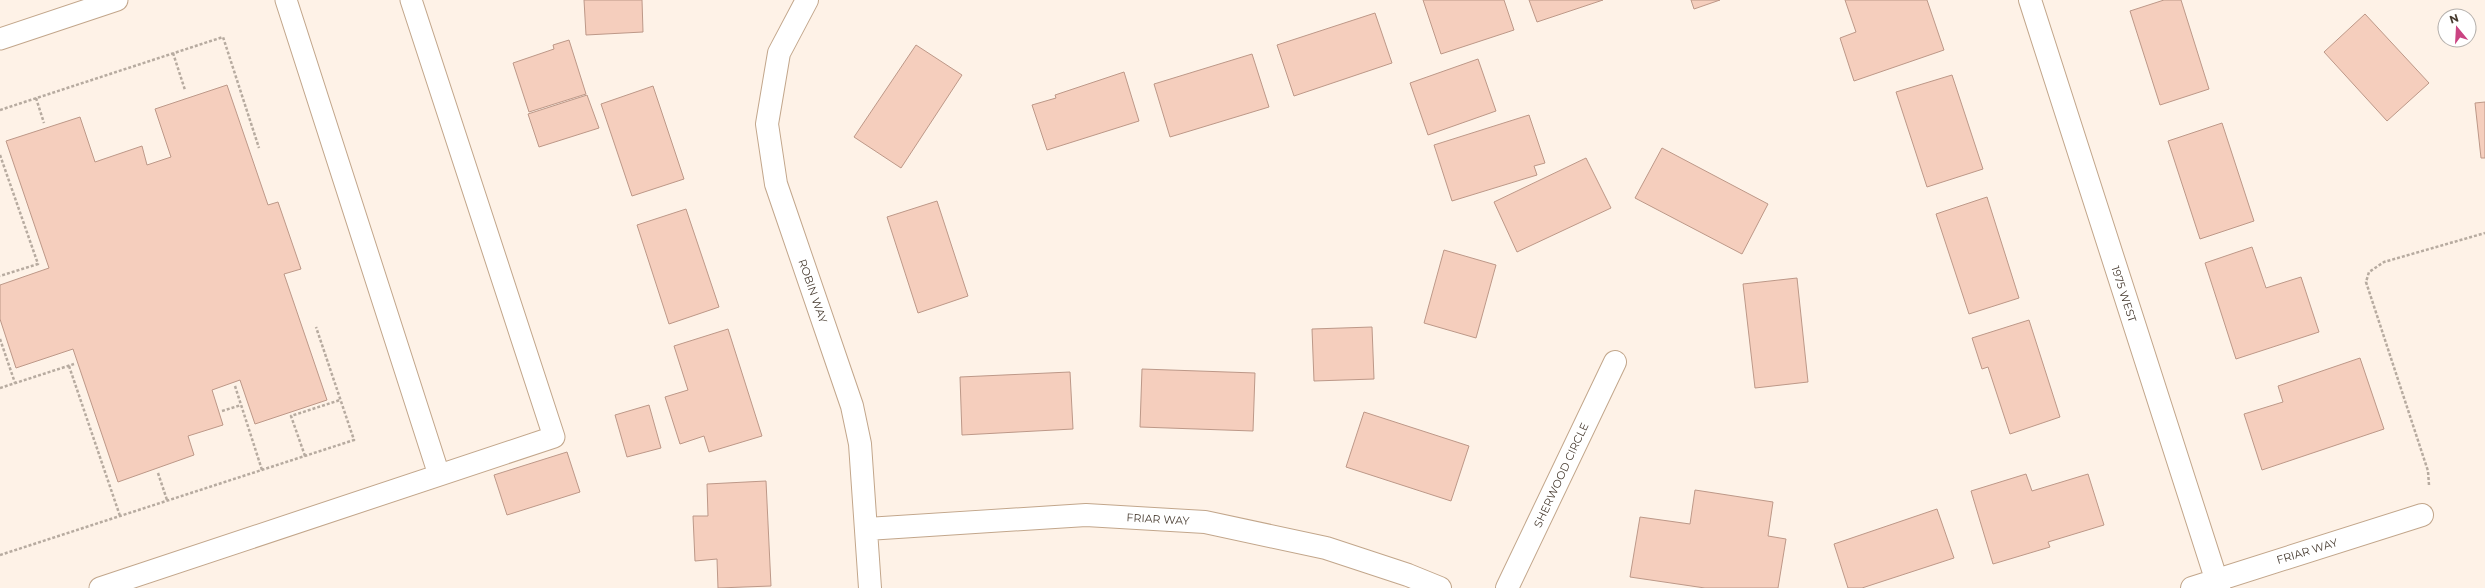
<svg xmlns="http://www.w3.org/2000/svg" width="2485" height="588" viewBox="0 0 2485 588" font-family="Montserrat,sans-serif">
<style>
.building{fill:#f5cebd;stroke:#bd9888}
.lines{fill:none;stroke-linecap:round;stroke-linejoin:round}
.lane-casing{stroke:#c2a68b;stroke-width:23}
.street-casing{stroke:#c2a68b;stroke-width:24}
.path{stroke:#b7aba0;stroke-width:2.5;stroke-dasharray:3 2;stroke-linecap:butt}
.lane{stroke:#fff;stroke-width:21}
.street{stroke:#fff;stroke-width:22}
.labels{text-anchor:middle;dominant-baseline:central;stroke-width:3;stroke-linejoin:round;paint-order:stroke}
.street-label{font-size:11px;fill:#463a2f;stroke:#fff}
</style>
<rect width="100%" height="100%" fill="#fef2e7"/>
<path class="building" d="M584 0H642L643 32 586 35Z
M1423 0H1504L1514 30 1441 54Z
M1529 0H1603L1537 22Z
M1691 0H1720L1694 9Z
M1845 0H1927L1944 50 1854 81 1840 38 1856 32Z
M2164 0H2181L2209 89 2160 105 2130 11Z
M1375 13 1392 63 1294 96 1277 45Z
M2365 14 2429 83 2387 121 2324 52Z
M569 40 586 94 529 112 513 63 554 49 553 45Z
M916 45 962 75 901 168 854 137Z
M1252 54 1269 107 1170 137 1154 84Z
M1478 59 1496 111 1428 135 1410 83Z
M1124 72 1139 121 1047 150 1032 105 1056 98 1055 95Z
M1952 75 1983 169 1927 187 1896 92Z
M227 85 268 205 278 202 301 269 284 274 327 400 255 424 240 380 212 390 223 425 188 436 194 455 118 482 73 349 16 368 0 319V285L49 268 6 141 80 117 95 162 142 146 147 165 171 157 155 109Z
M653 86 684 179 632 196 601 104Z
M587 95 599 128 539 147 528 114Z
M2485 102V158H2481L2475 103Z
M1529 115 1545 163 1534 166 1537 175 1452 201 1434 145Z
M2222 123 2254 221 2200 239 2168 141Z
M1662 148 1768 204 1742 254 1635 198Z
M1586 158 1611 208 1517 252 1494 202Z
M1987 197 2019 298 1969 314 1936 214Z
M937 201 968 296 918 313 887 217Z
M686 209 719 307 669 324 637 225Z
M2252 247 2266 288 2301 277 2319 332 2236 359 2205 263Z
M1444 250 1496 265 1476 338 1424 323Z
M1797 278 1808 382 1755 388 1743 284Z
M2029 320 2060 417 2010 434 1988 367 1982 369 1972 338Z
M1372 327 1374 379 1314 381 1312 329Z
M728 329 762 436 709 452 704 436 680 444 665 397 688 390 674 346Z
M2360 358 2384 429 2262 470 2244 414 2283 402 2278 386Z
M1142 369 1255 373 1253 431 1140 427Z
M1070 372 1073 429 962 435 960 377Z
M649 405 661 448 627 457 615 415Z
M1364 412 1469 446 1451 501 1346 467Z
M567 452 580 492 507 515 494 475Z
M2026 474 2032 491 2088 474 2104 525 2048 542 2050 547 1993 564 1971 491Z
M766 481 771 586 718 588 717 559 695 561 693 516H708L707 484Z
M1695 490 1773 502 1768 536 1786 539 1778 588H1705L1630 577 1640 517 1690 524Z
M1937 509 1954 558 1862 588H1848L1834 544Z"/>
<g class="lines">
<g class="lane-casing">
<path id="lane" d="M286 0 439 475
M0 39 117 0
M100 588 554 437 411 0"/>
</g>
<g class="street-casing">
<path id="street" d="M807 0 779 53 767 124 776 184 852 406 860 444 870 588
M2030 0 2219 588
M867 529 1086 515 1205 522 1326 548 1408 575 1440 588
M1507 588 1615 362
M2192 588 2422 515"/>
</g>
<path class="path" d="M173 53 185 90
M36 98 44 123
M0 110 223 37 259 148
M0 155 38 264 0 276
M0 339 15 383
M69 366 120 516
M235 386 262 470
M0 388 74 364
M222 411 241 405
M305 456 291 416 340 400
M158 473 167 500
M2429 485 2428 471 2366 282 2369 272 2384 262 2485 233
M0 555 354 440 316 327"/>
<use href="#lane" class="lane"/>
<use href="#street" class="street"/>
</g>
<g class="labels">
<g class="street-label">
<text transform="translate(813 291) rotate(71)">ROBIN WAY</text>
<text transform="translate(2124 294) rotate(72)">1975 WEST</text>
<text transform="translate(1561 475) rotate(-65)">SHERWOOD CIRCLE</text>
<text transform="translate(1158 519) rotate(3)">FRIAR WAY</text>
<text transform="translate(2307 551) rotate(-17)">FRIAR WAY</text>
</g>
</g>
<g transform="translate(2457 28) rotate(342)"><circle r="19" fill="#ffffff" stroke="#b5b0ac"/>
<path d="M0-3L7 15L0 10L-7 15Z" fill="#ca4382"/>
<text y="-6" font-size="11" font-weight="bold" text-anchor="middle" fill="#463a2f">N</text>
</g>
</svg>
